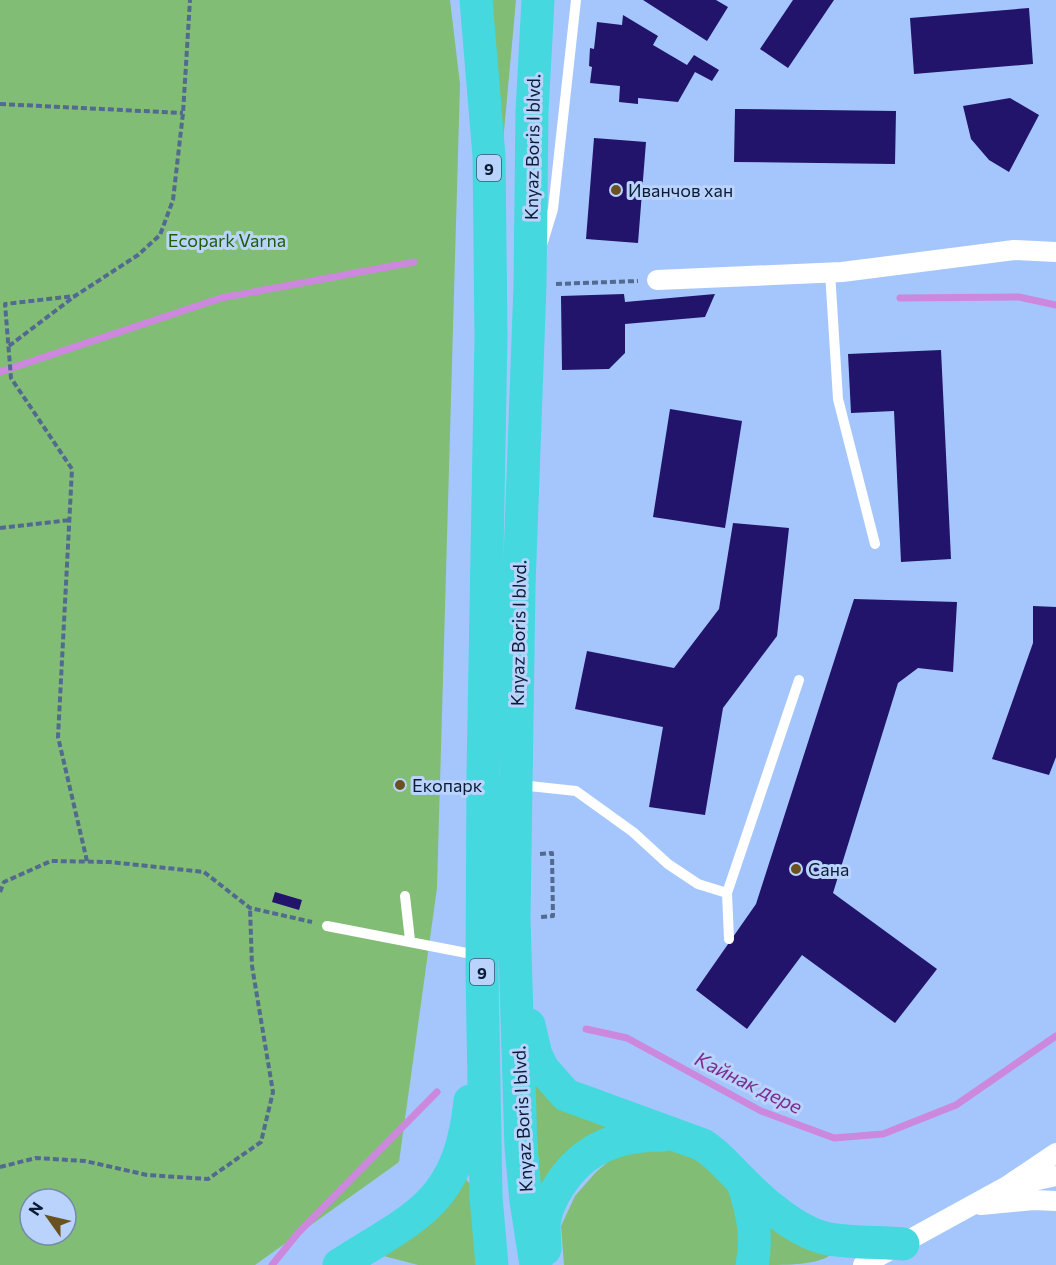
<svg xmlns="http://www.w3.org/2000/svg" width="1056" height="1265" viewBox="0 0 1056 1265" font-family="Commissioner,sans-serif">
<style>
.green{fill:#82bd75;fill-rule:evenodd}
.lines{fill:none;stroke-linecap:round;stroke-linejoin:round}
.stream{stroke:#cc88dc;stroke-width:7}
.building{fill:#21146a}
.path{stroke:#536a90;stroke-width:4;stroke-dasharray:6 3;stroke-linecap:butt}
.lane{stroke:#fff;stroke-width:10}
.street{stroke:#fff;stroke-width:20}
.highway{stroke:#45d8df;stroke-width:33}
.poi-dot{fill:#6a5122;stroke:#bad3fc;stroke-width:2}
.labels{text-anchor:middle;dominant-baseline:central;stroke-width:6;stroke-linejoin:round;paint-order:stroke}
.shield{fill:#bad3fc;stroke:#405370;stroke-width:1.5}
.shield-label{font-size:16px;font-weight:bold;fill:#0c1c34}
.street-label{font-size:18px;fill:#0c1c34;stroke:#bad3fc}
.poi-label{font-size:18px;fill:#0c1c34;stroke:#bad3fc;text-anchor:start}
.park-label{font-size:18px;fill:#1b5f02;stroke:#bad3fc}
.water-label{font-size:20px;font-style:italic;fill:#7d2b8f;stroke:#bad3fc}
</style>
<rect width="100%" height="100%" fill="#a5c6fc"/>
<path class="green" d="M0 0H450L460 84 437 888 399 1162 255 1265H0ZM30 1199H66V1235H30Z
M486 0H516L500 175Z
M537 1085 619 1124 541 1195 533 1088Z
M649 1146 685 1152 727 1176 744 1228 742 1265H564L561 1226 575 1196 596 1172 615 1156Z
M464 1177 470 1184 476 1265H418L380 1255Z
M770 1225 831 1254C821 1265 784 1265 766 1265Z"/>
<g class="lines">
<path class="stream" d="M900 298 1019 297 1056 305
M0 372 221 298 414 262
M586 1029 627 1038 761 1111 834 1138 883 1134 956 1105 1056 1036
M272 1265 298 1233 437 1092"/>
</g>
<path class="building" d="M643 0H716L728 7 707 41Z
M793 0H834L788 68 760 49Z
M1029 8 1033 64 914 74 910 18Z
M623 15 658 36 653 45 687 65 694 55 719 70 712 81 695 72 678 102 638 98V104L619 102 620 86 590 83 592 67 589 66 590 48 594 49 597 22 622 25Z
M1010 98 1039 115 1009 172 989 160 971 139 963 106Z
M735 109 896 111 895 164 734 162Z
M594 138 646 142 638 243 586 239Z
M624 294 625 302 715 294 705 317 625 324V353L609 369 562 370 561 296Z
M941 350 951 559 901 562 894 411 851 413 848 354Z
M670 409 742 421 725 528 653 517Z
M733 523 789 528 777 636 723 708 705 815 649 807 663 727 575 709 587 651 674 668 719 609Z
M854 599 957 602 953 672 918 668 898 683 833 893 937 969 895 1023 802 955 747 1029 696 990 756 904Z
M1033 606 1056 607V757L1049 775 992 759 1033 643Z
M275 892 302 900 299 910 272 902Z"/>
<g class="lines">
<path class="path" d="M0 104 183 113
M556 284 638 281
M9 346 75 296
M0 528 70 520
M540 854 552 853 553 916 540 917
M87 861 58 737 72 469 11 378 5 304 75 296 138 255 160 235 173 200 183 113 190 0
M0 892 4 882 51 861 110 862 204 872 250 908 312 922
M0 1167 36 1158 85 1161 147 1175 208 1179 261 1142 273 1092 252 966 250 908"/>
<path class="lane" d="M543 242 553 209 576 0
M830 272 838 399 875 544
M520 785 576 791 633 832 668 864 698 884 727 893 729 939
M727 893 799 680
M405 896 410 940
M327 926 477 955"/>
<path class="street" d="M657 280 842 272 1014 250 1056 252
M1019 1184 1056 1176
M981 1205 1034 1200 1056 1201
M863 1265 1007 1186 1056 1153"/>
<path class="highway" d="M476 0 489 156 491 336 483 774 482 971 486 1197 492 1265
M529 1025 536 1055 543 1069 566 1095 703 1145C721 1157 729 1169 744 1183 764 1204 800 1234 829 1239 853 1243 879 1242 903 1244
M743 1183C752 1210 758 1236 752 1265
M545 1249C545 1241 544 1233 544 1225 545 1212 552 1197 559 1186 584 1147 619 1135 663 1135
M339 1265C417 1215 459 1204 470 1101
M536 1265 526 1201 521 1147 514 919 519 586 530 285 532 112 538 0"/>
</g>
<g class="poi-dot">
<circle cx="616" cy="190" r="6"/>
<circle cx="400" cy="785" r="6"/>
<circle cx="796" cy="869" r="6"/>
</g>
<g class="labels">
<g class="shield">
<rect x="477" y="155" width="24" height="26" rx="4.5"/>
<rect x="470" y="959" width="24" height="26" rx="4.5"/>
</g>
<g class="shield-label">
<text x="489" y="168">9</text>
<text x="482" y="972">9</text>
</g>
<g class="street-label">
<text transform="translate(532 147) rotate(-89)">Knyaz Boris I blvd.</text>
<text transform="translate(518 633) rotate(-89)">Knyaz Boris I blvd.</text>
<text transform="translate(522 1119) rotate(-93)">Knyaz Boris I blvd.</text>
</g>
<g class="poi-label">
<text x="628" y="190">Иванчов хан</text>
<text x="412" y="785">Екопарк</text>
<text x="808" y="869">Сана</text>
</g>
<g class="park-label">
<text x="227" y="240">Ecopark Varna</text>
</g>
<g class="water-label">
<text transform="translate(749 1082) rotate(26)">Кайнак дере</text>
</g>
</g>
<g transform="translate(48 1217) rotate(304)"><circle r="28" fill="#bad3fc" stroke="#748aac" stroke-width="1.5"/>
<path d="M0-4.5L10 22L0 15L-10 22Z" fill="#6a5122"/>
<text y="-9" font-size="16" font-weight="bold" text-anchor="middle" fill="#0c1c34">N</text>
</g>
</svg>
